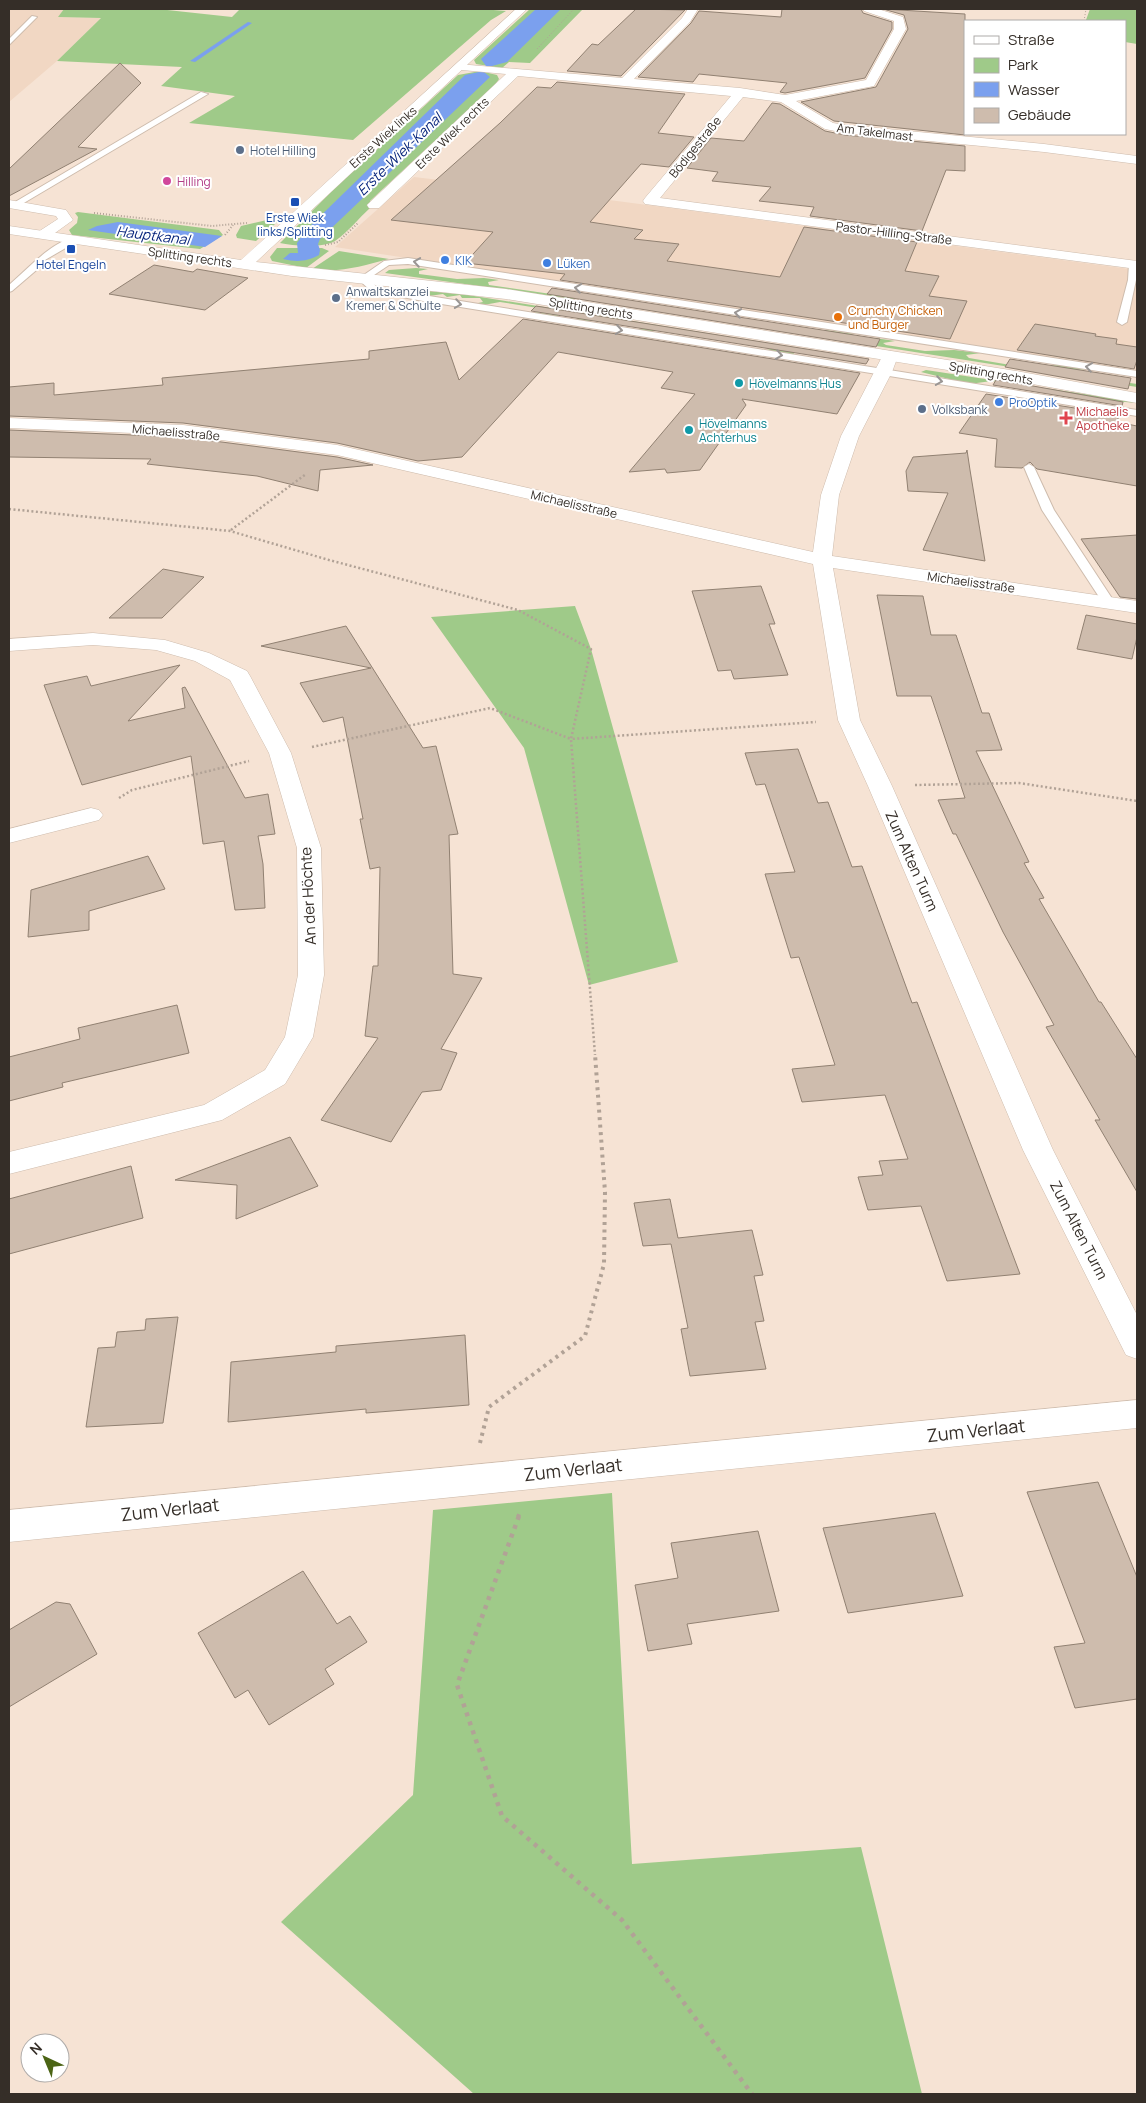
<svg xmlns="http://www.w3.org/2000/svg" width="1146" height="2103" viewBox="0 0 1146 2103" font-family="Manrope,sans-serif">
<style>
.built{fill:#f1d7c3}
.green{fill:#9fca89}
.water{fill:#7ba0ee}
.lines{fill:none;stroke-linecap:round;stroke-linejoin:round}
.stream{fill:#7ba0ee;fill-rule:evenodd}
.building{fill:#cebcad;stroke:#918172}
.lane-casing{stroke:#cebcad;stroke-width:2}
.street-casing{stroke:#cebcad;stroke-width:1}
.secondary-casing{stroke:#cebcad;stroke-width:1}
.path-far4{stroke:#b1a296;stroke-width:1;stroke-dasharray:1 2;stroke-linecap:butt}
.path-far3{stroke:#b1a296;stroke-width:2;stroke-dasharray:1 2;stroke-linecap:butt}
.path-far2{stroke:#b1a296;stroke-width:2.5;stroke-dasharray:2 2.5;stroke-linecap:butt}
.path-far1{stroke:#b1a296;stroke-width:4;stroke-dasharray:3 4.5;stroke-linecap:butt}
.path{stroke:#b1a296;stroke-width:4.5;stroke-dasharray:4 5.5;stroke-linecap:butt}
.lane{fill:#fff;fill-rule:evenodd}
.street{fill:#fff;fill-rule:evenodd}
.secondary{fill:#fff;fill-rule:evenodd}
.oneway{stroke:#9a9694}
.service-dot{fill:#5c6f8a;stroke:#fff;stroke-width:2}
.hotel-dot{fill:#d1479c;stroke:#fff;stroke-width:2}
.transit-dot{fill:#1a4fb4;stroke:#fff;stroke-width:2}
.shop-dot{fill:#3f7fe0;stroke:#fff;stroke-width:2}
.food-dot{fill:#e8710a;stroke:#fff;stroke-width:2}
.culture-dot{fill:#0f9aa8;stroke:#fff;stroke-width:2}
.health-dot{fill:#e0444e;stroke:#fff;stroke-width:2}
.labels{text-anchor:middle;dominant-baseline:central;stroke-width:4;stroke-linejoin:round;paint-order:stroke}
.far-street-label{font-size:12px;fill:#352e28;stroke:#fff}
.far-service-label{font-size:12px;fill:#4e5e75;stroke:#fff;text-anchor:start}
.far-hotel-label{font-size:12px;fill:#b23c85;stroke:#fff;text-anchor:start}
.far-transit-label{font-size:12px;fill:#164399;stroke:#fff}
.far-shop-label{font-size:12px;fill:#366cbe;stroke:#fff;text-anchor:start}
.far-food-label{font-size:12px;fill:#c56008;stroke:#fff;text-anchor:start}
.far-culture-label{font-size:12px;fill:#0d838f;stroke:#fff;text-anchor:start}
.far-health-label{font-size:12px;fill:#be3a42;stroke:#fff;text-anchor:start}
.far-water-label{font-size:14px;font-style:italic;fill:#06237b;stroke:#fff}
.street-label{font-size:15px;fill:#352e28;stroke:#fff}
.near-street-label{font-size:18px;fill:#352e28;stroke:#fff}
</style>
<rect width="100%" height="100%" fill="#f6e3d4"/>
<path class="built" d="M9 9H64L59 17 101 18 57 61 9 102Z
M414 177 617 201 1137 270V370L335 247Z"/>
<path class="green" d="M64 9H158L232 17 240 9H481L506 11 491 20 353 140 189 123 235 96 161 86 182 67 57 61 101 18 58 17Z
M530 9H583L530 63 509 62 502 68 476 64 474 60Z
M1090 9H1137V44L1125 42V21L1086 20Z
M480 71 497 75 499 79 495 85 370 201V208C359 218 348 232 335 241 324 248 293 246 280 243L337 186 458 75Z
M78 212 219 230 223 235 200 249 72 235 69 230 77 223 78 217 75 213Z
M284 216 256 241 237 238 236 235 241 226Z
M277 248H322L329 251 306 268 272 261 270 257Z
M339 251 389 259C362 266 341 273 312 269Z
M416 268 428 269 419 271V274L457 279 484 278 499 280 488 282 489 285 551 294 580 293 574 299 385 273 389 270Z
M408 289 468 295 563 310 556 318 525 314 540 311 538 308 500 302 478 306 468 305 483 302 480 298H462L460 295 447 297 443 294 422 297Z
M583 313 798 348 792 356 763 351 774 348 665 328 647 333 632 331 645 327 604 319 581 322 574 321Z
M825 330 855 334 839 336 843 340 875 338 895 341 883 343 886 345 925 351 954 350 981 353 966 355 969 358 1028 368 1058 365 1087 369 1068 371 1069 374 1137 384V387L819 337Z
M926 370 1137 402V403L1125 402 1104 403 1099 398 992 381 969 384 921 372Z
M575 606 591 649 678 962 589 985 524 748 431 617Z
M612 1493 632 1864 861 1847 922 2094H474L281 1922 413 1795 433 1510Z"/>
<path class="water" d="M536 9H561L507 62 492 66H486L481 59Z
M479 72H484L490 77 320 239 318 244 320 250 319 255C306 262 296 262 283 259L290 253H298L297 243 306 230 465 75Z
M118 222 222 236 205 247 88 230 97 226Z"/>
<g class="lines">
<path class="stream" d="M248 22 252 23 195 62 190 61Z"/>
</g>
<path class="building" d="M636 9 685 10 621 76 567 71 592 44 598 45Z
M782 9H861L863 13 892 22V29L865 78 785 93 780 92 787 83 699 74 693 82 638 77 691 23 699 11 781 17Z
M883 9 965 14V135L834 121 801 102 876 87 908 29 904 15Z
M120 63 141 83 78 147 97 149 9 196V169Z
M557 82 685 94 658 133 694 137 669 167 641 164 590 222 643 230 634 239 679 244 667 261 780 277 804 227 917 242 905 271 939 276 929 296 967 301 950 339 560 280 565 274 465 263 493 232 391 220 500 123 537 87 551 88Z
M772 103 780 104 825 131 845 135 965 146V171L946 170 922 231 810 216 814 207 759 201 771 187 712 181 718 172 687 168 711 138 744 141Z
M154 265 193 272 197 269 248 278 205 310 109 294Z
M552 288 880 339 876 347 547 294Z
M536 306 869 359 866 364 531 311Z
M523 319 860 373 837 414 742 399 746 405 700 470 667 473 665 469 629 472 695 394 661 388 673 372 558 352 462 457 418 461 337 443 183 423 9 416V387L54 383V395L163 385 162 378 369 359V351L446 342 459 380Z
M1035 324 1096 334 1095 336 1117 339 1116 344 1137 347V360L1134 369 1017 350Z
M1010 359 1131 378 1128 389 1005 367Z
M996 380 1016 383 1123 402 1122 406 993 385Z
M986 394 1119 415 1117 422 1137 426V486L1037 469 1030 462 1022 468 995 467 997 439 959 433Z
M9 430 183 437 337 457 373 465 320 470 318 491 257 476 147 464 151 459 9 457Z
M967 450 970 470 985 561 923 550 948 493 908 491 906 471 913 457 966 453Z
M1137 535V599L1120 597 1081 539Z
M163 569 204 577 162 618H109Z
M761 586 775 624H769L788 675 734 679 731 670 718 671 692 591Z
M877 595 923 596 931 635H956L982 713H989L1002 750 976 751 1029 862 1024 863 1044 898 1039 899 1099 1002H1101L1137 1059V1192L1095 1120H1100L1046 1027 1054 1025 1003 932 956 834H953L938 800 965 798 931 696H897Z
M1086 615 1137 624V637L1132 659 1077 649Z
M346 626 423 748 436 746 458 834 449 835 453 974 482 978 441 1049 457 1053 441 1090 422 1092 391 1142 321 1120 378 1038 365 1036 373 966H378L380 867 370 869 360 819H363L343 717 323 722 300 683 371 668 261 646Z
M180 665 128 721 185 708 182 688 185 687 245 798 268 794 275 834 258 836 263 864 265 908 235 910 224 841 203 844 191 756 82 785 44 685 87 676 91 686Z
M798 749 818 803 828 802 852 867 862 866 912 1003 917 1002 1020 1274 947 1281 921 1206 868 1210 858 1177 883 1175 879 1161 908 1159 885 1095 802 1102 792 1069 835 1065 799 957 791 958 765 874 795 872 765 784 756 785 745 753Z
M148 856 165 889 89 911V930L28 937 31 890Z
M177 1005 189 1053 62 1083 63 1087 9 1101V1057L80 1039 78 1028Z
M290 1137 318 1186 236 1219 237 1185 175 1180Z
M131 1166 143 1218 9 1254V1199Z
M670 1199 678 1238 752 1230 763 1275 754 1276 764 1321 755 1322 766 1369 690 1376 681 1329 688 1328 671 1244 643 1246 634 1203Z
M178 1317 163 1423 86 1427 98 1348 115 1347 117 1332 145 1330 146 1319Z
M465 1335 469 1405 366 1413V1409L228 1422 231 1362 336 1352V1346Z
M1098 1482 1137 1577V1699L1075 1708 1054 1647 1085 1643 1027 1492Z
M935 1513 963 1596 848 1613 823 1528Z
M758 1531 779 1611 687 1624 692 1644 648 1651 635 1585 678 1578 671 1543Z
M303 1571 337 1624 350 1616 367 1642 325 1669 334 1684 269 1725 248 1690 235 1698 198 1633Z
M56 1602 70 1604 97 1654 9 1707V1630Z"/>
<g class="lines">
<g class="lane-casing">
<path id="lane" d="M32 16 37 17 9 45V39Z
M201 92 208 94 17 207 10 205Z
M73 237 76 238V242L45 260 40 267 12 291 9 292V285C29 268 47 246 73 237Z
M408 258 1137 371V377L408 264 389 265 368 279 377 287 423 295 1137 410V416L423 301 371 291 358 279 384 261Z
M1133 261 1137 264 1136 280 1127 322 1122 325 1117 322 1128 280 1129 264Z
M1029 464 1034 467 1054 510 1115 603 1113 606H1105L1042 510 1024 467Z"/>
</g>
<g class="street-casing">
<path id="street" d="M688 9H698L690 22 634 79 740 88 785 95 866 80 894 29V21L864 11 863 9H878L903 17 906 29 874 86 796 101 833 123 845 125 1044 144 1137 156V164L1044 152 845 133 825 129 781 102 743 97 660 198 1137 261V269L645 204 643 201 645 198 731 96 518 76 379 208H369L367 205 506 74 462 70 456 66 458 64 622 78 682 18Z
M9 200 66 210 73 220 48 238H38L36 235 38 232 58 219 56 216 9 208Z
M890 351 896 353 898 356 892 372 859 436 839 495 832 556 1137 601V613L833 568 860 720 892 786 1053 1150 1137 1315V1359L1126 1355 1023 1150 868 786 838 720 813 564 337 455 183 435 9 428V418L183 425 337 445 813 552 821 495 841 436 884 353Z
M93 633 165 640 209 653 247 671 250 676 291 753 321 848 324 975 313 1037 285 1084 222 1120 9 1174V1152L204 1105 265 1070 285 1037 298 975 297 848 269 753 230 680 195 661 156 650 93 645 9 651V639Z
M91 808 99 810 103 815 99 820 9 843V829Z
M1137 1400V1428L9 1542V1510Z"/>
</g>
<g class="secondary-casing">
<path id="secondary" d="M516 9H527L256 262 506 289 1016 371 1137 393V403L1016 381 506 299 292 276 9 234V226L241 260Z"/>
</g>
<path class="path-far4" d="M1084 21 1086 9
M537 49 574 9"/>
<path class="path-far3" d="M94 213 212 226 247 223
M225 235 233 225
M325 245 338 242 358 223"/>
<path class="path-far2" d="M9 509 230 531 329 560 518 610 591 649 571 739 816 722
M231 530 306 474
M312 747 490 708 571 739 595 1055
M915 785 1019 783 1137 801
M119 798 132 790 249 761"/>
<path class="path-far1" d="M480 1443 489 1407 585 1336 604 1264 605 1192 595 1054
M518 1517 520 1512"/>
<path class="path" d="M519 1516 457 1685 502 1816 622 1920 752 2094"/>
<use href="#lane" class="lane"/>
<use href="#street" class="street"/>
<use href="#secondary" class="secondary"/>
</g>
<defs><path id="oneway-chevron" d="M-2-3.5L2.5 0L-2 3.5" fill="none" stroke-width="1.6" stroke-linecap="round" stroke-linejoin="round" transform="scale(1.25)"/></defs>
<g class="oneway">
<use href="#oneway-chevron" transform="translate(417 262) rotate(-171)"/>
<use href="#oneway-chevron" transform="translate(578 288) rotate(-171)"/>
<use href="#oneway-chevron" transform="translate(458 304) rotate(9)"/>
<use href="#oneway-chevron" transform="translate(738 313) rotate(-171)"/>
<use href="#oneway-chevron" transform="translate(619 330) rotate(9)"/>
<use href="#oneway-chevron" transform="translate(779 355) rotate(9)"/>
<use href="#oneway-chevron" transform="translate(1089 367) rotate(-171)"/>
<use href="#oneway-chevron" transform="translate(939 381) rotate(9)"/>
</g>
<g class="service-dot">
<circle cx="240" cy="150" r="5"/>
<circle cx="336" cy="298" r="5"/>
<circle cx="922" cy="409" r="5"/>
</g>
<circle class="hotel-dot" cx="167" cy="181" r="5"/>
<g class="transit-dot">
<rect x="290" y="197" width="10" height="10" rx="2.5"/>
<rect x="66" y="244" width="10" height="10" rx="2.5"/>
</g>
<g class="shop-dot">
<circle cx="445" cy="260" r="5"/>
<circle cx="547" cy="263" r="5"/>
<circle cx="999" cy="402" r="5"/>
</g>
<circle class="food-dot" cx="838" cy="317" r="5"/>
<g class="culture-dot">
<circle cx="739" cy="383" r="5"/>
<circle cx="689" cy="430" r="5"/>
</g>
<path class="health-dot" d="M1063.5 410.5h5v5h5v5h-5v5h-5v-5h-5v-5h5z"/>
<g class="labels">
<g class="far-street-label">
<text transform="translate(875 132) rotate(7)">Am Takelmast</text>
<text transform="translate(452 133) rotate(-44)">Erste Wiek rechts</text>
<text transform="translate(383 137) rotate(-42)">Erste Wiek links</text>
<text transform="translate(695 147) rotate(-51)">Bödigestraße</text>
<text transform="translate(894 233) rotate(7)">Pastor-Hilling-Straße</text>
<text transform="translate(190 257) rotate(8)">Splitting rechts</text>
<text transform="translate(591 308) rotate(9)">Splitting rechts</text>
<text transform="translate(991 373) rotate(10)">Splitting rechts</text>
<text transform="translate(176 432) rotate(5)">Michaelisstraße</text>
<text transform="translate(574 504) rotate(13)">Michaelisstraße</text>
<text transform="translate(971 582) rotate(8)">Michaelisstraße</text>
</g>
<g class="far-service-label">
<text x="250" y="150">Hotel Hilling</text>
<text x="346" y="291">Anwaltskanzlei<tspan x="346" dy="14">Kremer &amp; Schulte</tspan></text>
<text x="932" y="409">Volksbank</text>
</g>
<g class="far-hotel-label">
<text x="177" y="181">Hilling</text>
</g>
<g class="far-transit-label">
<text x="295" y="217">Erste Wiek<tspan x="295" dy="14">links/Splitting</tspan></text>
<text x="71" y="264">Hotel Engeln</text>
</g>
<g class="far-shop-label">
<text x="455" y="260">KIK</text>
<text x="557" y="263">Lüken</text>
<text x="1009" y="402">ProOptik</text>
</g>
<g class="far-food-label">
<text x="848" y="310">Crunchy Chicken<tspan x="848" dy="14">und Burger</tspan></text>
</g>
<g class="far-culture-label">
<text x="749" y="383">Hövelmanns Hus</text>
<text x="699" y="423">Hövelmanns<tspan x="699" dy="14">Achterhus</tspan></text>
</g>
<g class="far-health-label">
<text x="1076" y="411">Michaelis<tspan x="1076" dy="14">Apotheke</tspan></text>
</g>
<g class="far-water-label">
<text transform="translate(399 154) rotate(-44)">Erste-Wiek-Kanal</text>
<text transform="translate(153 235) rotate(7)">Hauptkanal</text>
</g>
<g class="street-label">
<text transform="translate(912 861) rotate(66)">Zum Alten Turm</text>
<text transform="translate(308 896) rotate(-93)">An der Höchte</text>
<text transform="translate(1079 1230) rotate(63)">Zum Alten Turm</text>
</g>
<g class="near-street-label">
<text transform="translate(976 1430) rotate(-6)">Zum Verlaat</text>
<text transform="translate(573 1469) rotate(-6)">Zum Verlaat</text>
<text transform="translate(170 1509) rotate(-6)">Zum Verlaat</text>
</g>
</g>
<rect width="1146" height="2103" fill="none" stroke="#352e28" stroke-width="20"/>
<rect x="964" y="20" width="162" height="115" fill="#ffffff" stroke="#aeaba9"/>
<rect x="974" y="36" width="25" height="8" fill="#ffffff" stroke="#aeaba9"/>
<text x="1008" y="45" font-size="15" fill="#352e28">Straße</text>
<rect x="974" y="58" width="25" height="15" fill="#9fca89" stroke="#aeaba9"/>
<text x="1008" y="70" font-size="15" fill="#352e28">Park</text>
<rect x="974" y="82" width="25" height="15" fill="#7ba0ee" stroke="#aeaba9"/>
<text x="1008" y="95" font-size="15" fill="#352e28">Wasser</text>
<rect x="974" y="108" width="25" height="15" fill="#cebcad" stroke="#aeaba9"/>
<text x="1008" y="120" font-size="15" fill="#352e28">Gebäude</text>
<g transform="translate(45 2058) rotate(316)"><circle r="24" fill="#ffffff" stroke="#aeaba9"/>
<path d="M0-4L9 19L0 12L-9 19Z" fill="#4b6415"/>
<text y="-8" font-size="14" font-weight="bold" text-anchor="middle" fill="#352e28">N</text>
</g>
</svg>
